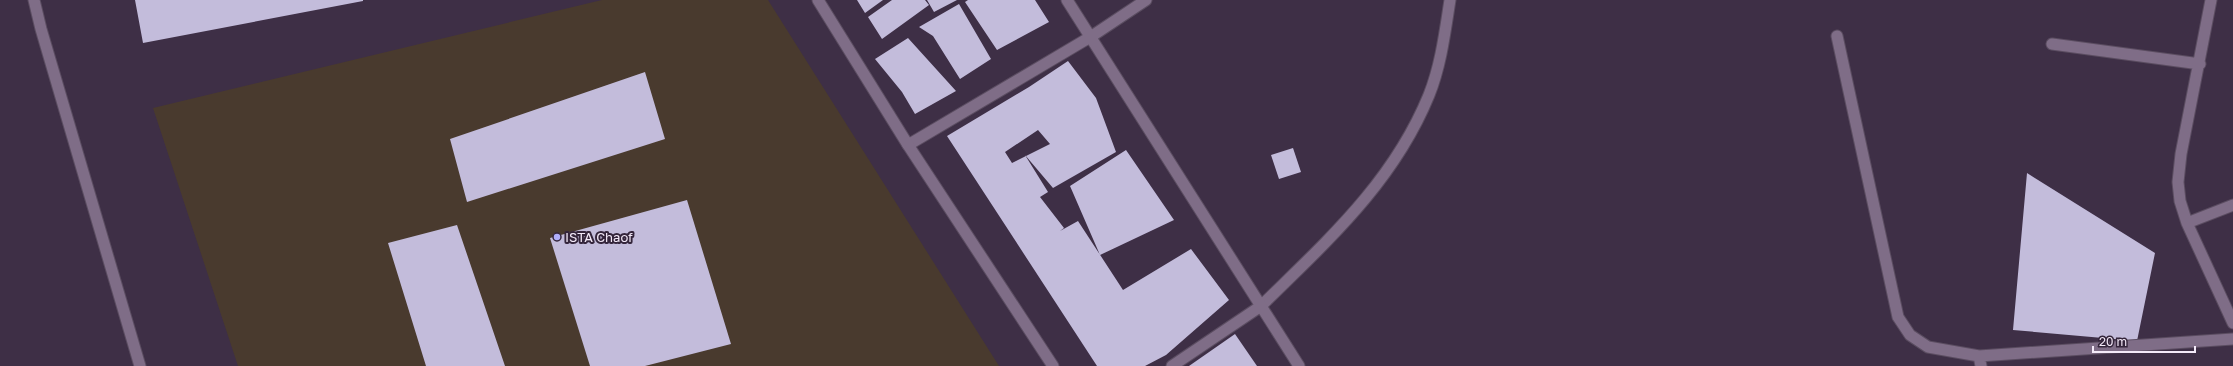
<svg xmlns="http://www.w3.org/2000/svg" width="2233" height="366" viewBox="0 0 2233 366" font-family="'Golos Text',sans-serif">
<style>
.education{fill:#493a2e}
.building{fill:#c3bcdb;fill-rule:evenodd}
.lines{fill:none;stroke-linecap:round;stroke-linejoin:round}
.service-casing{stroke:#5b4d61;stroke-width:13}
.minor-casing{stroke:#5b4d61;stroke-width:13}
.tertiary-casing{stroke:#5b4d61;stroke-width:13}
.service{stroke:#7f6d87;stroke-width:11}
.minor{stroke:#7f6d87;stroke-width:11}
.tertiary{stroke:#7f6d87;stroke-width:11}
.poi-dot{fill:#b0aefa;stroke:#34253b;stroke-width:1.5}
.labels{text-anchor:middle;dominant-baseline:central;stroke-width:4;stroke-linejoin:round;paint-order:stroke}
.poi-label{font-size:13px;fill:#f4eaf9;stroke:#34253b;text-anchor:start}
</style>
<rect width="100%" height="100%" fill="#3e2f46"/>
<path class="education" d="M602 0H768L999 366H238L153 108Z"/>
<path class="building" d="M135 0H363V1L143 43Z
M857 0H883L865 13Z
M892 0H925L929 5 882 39 868 17Z
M927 0H957L934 12Z
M968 0H1035L1049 22 997 50 965 2Z
M959 4 991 59 960 79 933 36 919 27Z
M908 38 956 91 915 114 902 92 875 59Z
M1068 61 1096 98 1116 152 1053 188 1025 155 1048 192 1040 197 1064 228 1060 231 1078 221 1123 290 1191 249 1229 300 1166 355 1145 366H1097L947 136 1029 87ZM1038 130 1050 144 1012 163 1005 152Z
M645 72 665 139 467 202 450 139Z
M1293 148 1301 172 1279 179 1271 155Z
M1126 150 1174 220 1100 255 1070 186Z
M2027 173 2155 253 2137 341 2013 330Z
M687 200 731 344 645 366H590L550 238Z
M457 225 505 366H426L388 243Z
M1235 334 1257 366H1189Z"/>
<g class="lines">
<g class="service-casing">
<path id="service" d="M1261 306C1327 241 1393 183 1429 95 1441 65 1445 32 1450 0"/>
</g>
<g class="minor-casing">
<path id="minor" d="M34 0 41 29 140 366
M1067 0 1299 366
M2211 0 2181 154 2178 182 2180 201 2187 223 2233 323
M1837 36 1898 317 1910 335 1928 347 1979 356 2233 339
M2052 44 2200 64
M908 145 1092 36 1146 0
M2187 223 2233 205
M1979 356 1981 366
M1172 366 1261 306"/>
</g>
<g class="tertiary-casing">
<path id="tertiary" d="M818 0 908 145 1053 366"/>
</g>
<use href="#service" class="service"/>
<use href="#minor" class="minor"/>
<use href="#tertiary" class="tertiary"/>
</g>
<circle class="poi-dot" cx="557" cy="237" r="4"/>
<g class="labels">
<g class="poi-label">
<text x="565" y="237">ISTA Chaof</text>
</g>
</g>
<path d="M2093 346v6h102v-6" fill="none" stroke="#f4eaf9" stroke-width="2"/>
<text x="2099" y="346" font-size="12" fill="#f4eaf9" stroke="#34253b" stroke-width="3" paint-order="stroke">20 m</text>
</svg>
